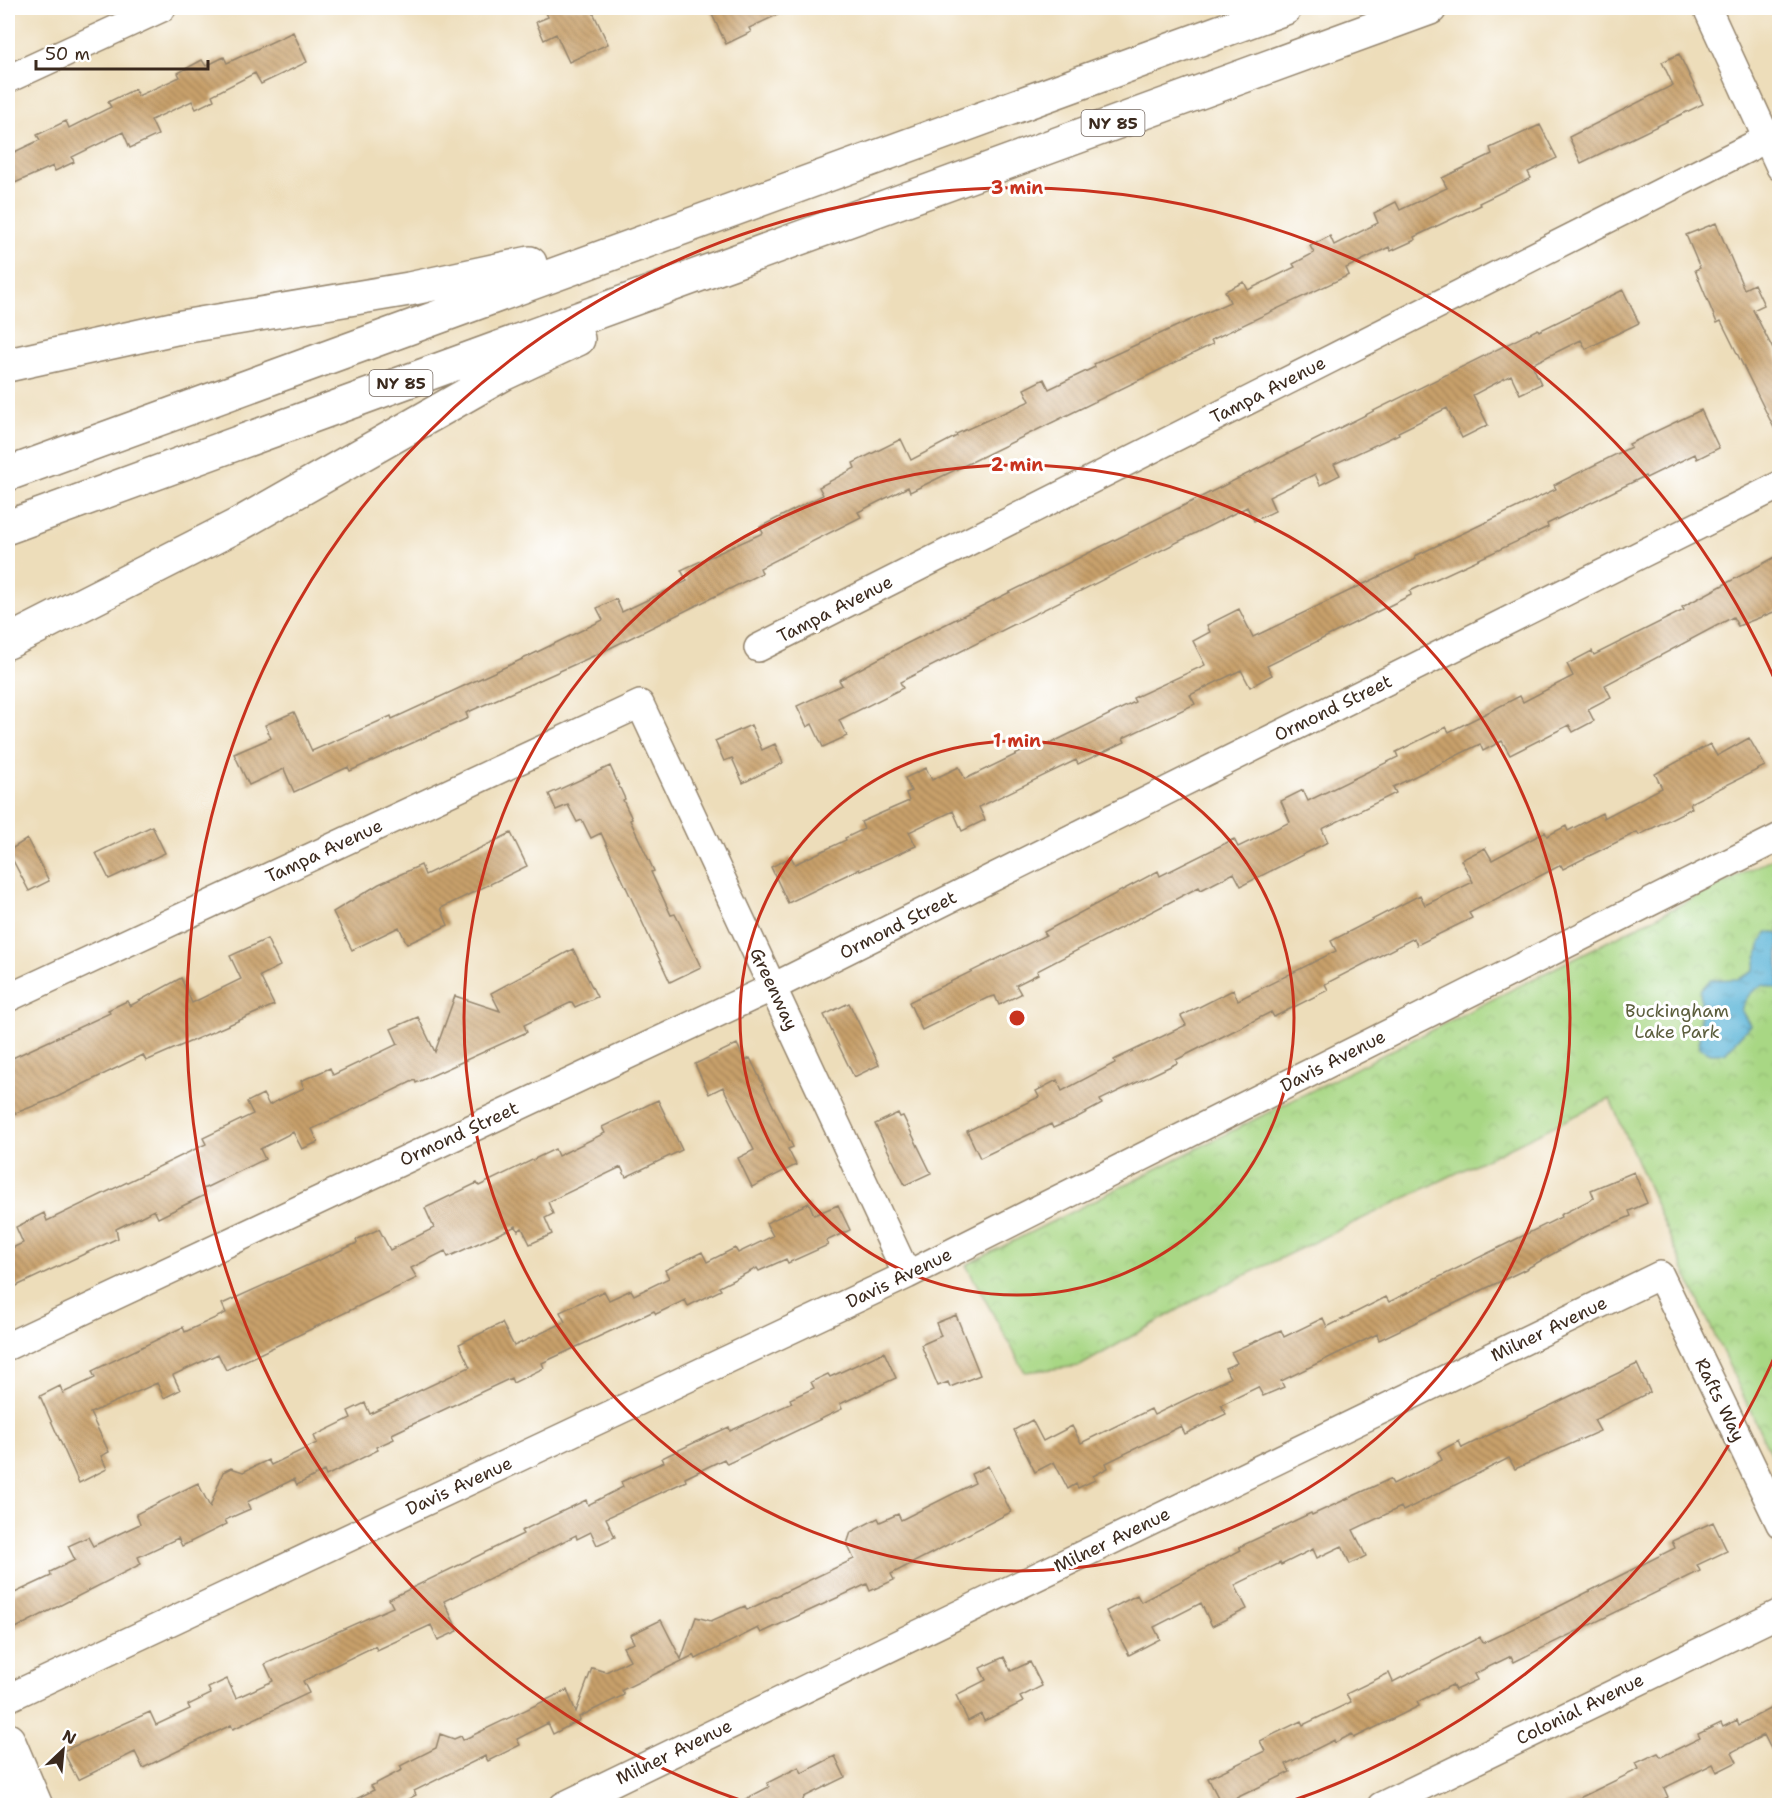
<svg xmlns="http://www.w3.org/2000/svg" width="1787" height="1813" viewBox="0 0 1787 1813" font-family="'Shantell Sans',sans-serif">
<style>
.park{fill:url(#park-crowns);stroke:#728051;stroke-width:1.5}
.water{fill:url(#water-ripples);stroke:#4a6f7a;stroke-width:1.5}
.building{fill:url(#building-back-hatch)}
.lines{fill:none;stroke-linecap:round;stroke-linejoin:round}
.street-casing{stroke:#94846c;stroke-width:30}
.secondary-casing{stroke:#94846c;stroke-width:36}
.highway-casing{stroke:#94846c;stroke-width:36}
.street{stroke:#fff;stroke-width:27}
.secondary{stroke:#fff;stroke-width:33}
.highway{stroke:#fff;stroke-width:33}
.ring{fill:none;stroke:#c8321e;stroke-width:3}
.labels{text-anchor:middle;dominant-baseline:central;stroke-width:6;stroke-linejoin:round;paint-order:stroke}
.shield{fill:#fff;stroke:#766a62;stroke-width:1.5}
.shield-label{font-size:16px;font-weight:bold;fill:#3b2a1e}
.street-label{font-size:18px;fill:#3b2a1e;stroke:#fff}
.park-label{font-size:18px;fill:#5c5e3d;stroke:#fff}
.centre{fill:#c8321e;stroke:#fff;stroke-width:3}
.ring-label{font-size:18px;text-anchor:middle;font-weight:bold;fill:#c8321e;stroke:#fff;stroke-width:6;stroke-linejoin:round;paint-order:stroke}
</style>
<defs>
<pattern id="park-crowns" width="20" height="18" patternUnits="userSpaceOnUse" patternTransform="scale(1.5)"><rect width="20" height="18" fill="#a8d784"/><path d="M2 6a3 3 0 1 1 6 0M12 15a3 3 0 1 1 6 0" fill="none" stroke="#92b972"/></pattern>
<pattern id="water-ripples" width="26" height="14" patternUnits="userSpaceOnUse" patternTransform="scale(1.5)"><rect width="26" height="14" fill="#5ab4d7"/><path d="M2 4q2-2 4 0t4 0M15 11q2-2 4 0t4 0" fill="none" stroke="#4c93ae"/></pattern>
<pattern id="building-back-hatch" width="6" height="6" patternUnits="userSpaceOnUse" patternTransform="scale(1.5)"><rect width="6" height="6" fill="#c8a06b"/><path d="M-1 5l2 2M0 0l6 6M5-1l2 2" fill="none" stroke="#a48357"/></pattern>
</defs>
<rect width="100%" height="100%" fill="#fff"/>
<filter id="ink" filterUnits="userSpaceOnUse"><feTurbulence type="fractalNoise" baseFrequency=".0167" numOctaves="2"/><feDisplacementMap in="SourceGraphic" scale="12" xChannelSelector="R" yChannelSelector="G"/><feConvolveMatrix kernelMatrix="1 2 1 2 8 2 1 2 1" color-interpolation-filters="sRGB"/></filter>
<filter id="wash" filterUnits="userSpaceOnUse"><feTurbulence type="fractalNoise" baseFrequency=".008" numOctaves="4" result="noise"/><feDisplacementMap in="SourceGraphic" scale="24" xChannelSelector="R" yChannelSelector="G"/><feGaussianBlur stdDeviation="1.35" result="paint"/><feColorMatrix in="noise" values="0 0 0 0 0 0 0 0 0 0 0 0 0 0 0 0 0 1.4 0 .05"/><feComposite in="paint" operator="in"/></filter>
<g filter="url(#wash)">
<rect width="100%" height="100%" fill="#edddba"/>
<path class="park" d="M1779 855V1472L1685 1272 1610 1099 1202 1296 1080 1366 1025 1372 966 1265Z"/>
<path class="water" d="M1768 932 1779 934V989L1763 985C1751 991 1745 998 1741 1010L1750 1025 1725 1053H1711L1700 1048C1697 1028 1703 1010 1700 991L1710 980 1739 979 1754 971 1761 942Z"/>
<g id="blocks">
<path class="building" d="M544 8H591L608 44 569 62 556 34 544 40 536 22 548 17Z
M709 8H792L749 28 751 32 726 44Z
M293 32 307 62 261 84 255 73 212 95 214 100 196 109 192 101 151 120 158 135 130 148 123 132 72 157 74 162 55 171 53 166 8 186V155L40 140 37 135 66 121 69 128 111 107 108 102 135 89 138 96 180 77 178 73 202 60 206 66 224 57 227 63Z
M1679 54 1703 104 1581 163 1569 137 1673 85 1662 62Z
M1540 125 1557 158 1528 172 1531 178 1479 203 1481 205 1414 237 1415 240 1391 251 1389 247 1346 268 1349 275 1211 340 1213 344 910 492 908 487 858 512 861 517 760 568 762 573 600 653 466 713 468 718 350 771 348 767 294 792 284 769 249 785 234 754 271 738 265 725 294 712 312 751 391 716 392 719 527 657 603 620 597 608 616 599 622 612 687 581 681 570 763 533 760 527 823 495 819 487 855 468 853 463 901 439 911 460 957 436 956 434 1030 401 1024 389 1044 379 1049 389 1095 367 1094 364 1230 302 1225 291 1244 282 1248 290 1295 267 1293 264 1314 253 1310 246 1330 236 1334 245 1378 223 1374 213 1396 202 1400 210 1447 188 1442 178 1492 154 1490 148Z
M1716 223 1744 289 1754 284 1764 305 1753 310 1779 361V438L1721 321 1717 323 1695 270 1700 268 1686 235Z
M1623 290 1639 323 1586 349 1581 340 1532 364 1541 384 1520 394 1511 375 1473 395 1488 425 1462 438 1447 408 1398 432 1399 434 1334 464 1340 475 1320 485 1315 474 1269 497 1275 511 1254 521 1247 507 900 682 903 688 839 720 847 736 823 747 812 724 807 727 797 706 842 685 839 680 906 644 1538 329 1539 331Z
M1701 410 1719 448 1697 459 1695 454 1646 478 1645 476 1547 524 1548 527 1410 591 1411 595 1267 666 1272 675 1250 687 1241 670 1190 695 1195 704 1123 738 1125 742 1078 764 1076 760 979 807 985 820 962 831 953 811 909 832 916 846 860 871 859 869 788 903 771 867 791 857 795 864 846 840 845 838 864 829 861 822 909 801 906 793 911 791 905 778 926 768 932 780 959 767 965 779 1040 743 1043 747 1135 702 1133 698 1205 665 1193 641 1210 632 1207 625 1239 609 1253 637 1416 559 1415 556 1556 489 1554 485 1631 447 1629 444Z
M1779 555V610L1738 626 1733 617 1605 685 1611 697 1588 709 1594 721 1573 732 1569 725 1510 755 1502 741 1483 751 1480 744 1393 787 1396 793 1322 829 1328 842 1241 886 1234 873 1201 890 1199 887 1037 971 1038 974 1016 985 1021 994 999 1005 995 996 987 998 922 1030 909 1002 1046 935 1044 932 1158 871 1160 876 1234 839 1238 847 1290 822 1281 801 1303 790 1308 801 1398 757 1396 752 1446 727 1449 732 1520 696 1523 702 1573 676 1567 664 1592 651 1594 655 1684 610 1682 607Z
M751 725 762 750 775 744 783 763 743 783 732 758 724 761 715 741Z
M1749 738 1765 766 1690 803 1692 808 1639 835 1637 832 1563 869 1561 865 1469 913 1472 918 1417 945 1414 938 1325 984 1328 990 1274 1017 1271 1012 1176 1060 1177 1063 1100 1100 1102 1104 1074 1119 1053 1128 1051 1124 980 1158 967 1131 1039 1097 1036 1091 1057 1080 1062 1091 1115 1063 1114 1060 1186 1025 1181 1016 1233 990 1238 1000 1336 951 1331 941 1420 895 1425 905 1473 882 1461 860 1485 848 1492 860 1545 832 1547 836 1566 826 1568 831 1602 813 1604 818 1662 788 1655 774 1710 744 1717 756Z
M610 766 625 799 623 800 632 819 630 820 654 871 651 872 671 915 675 914 701 967 670 982 601 833 591 838 582 820 577 822 568 805 556 810 549 794Z
M152 826 165 853 109 879 96 853Z
M511 833 527 866 441 908 448 925 407 944 399 927 352 950 333 912 379 884 421 865 425 875Z
M27 839 49 881 29 891 8 851Z
M267 939 280 966 260 976 274 1005 146 1061 143 1055 57 1097 8 1116V1060L110 1013 108 1010 127 1001 130 1006 181 978 192 1003 241 979 230 956Z
M573 949 597 997 575 1007 572 1002 524 1025 527 1032 416 1083 415 1080 312 1129 318 1142 302 1149 293 1132 260 1149 265 1159 203 1189 205 1195 158 1218 154 1210 116 1229 118 1238 8 1290V1250L23 1243 16 1227 44 1213 47 1221 206 1144 203 1138 253 1114 247 1102 263 1094 269 1105 304 1088 301 1081 330 1068 333 1075 398 1044 391 1029 418 1017 435 1052 455 996 500 1011 491 993Z
M849 1003 879 1065 854 1077 824 1015Z
M737 1044 745 1061 750 1058 793 1147 788 1149 796 1165 752 1187 738 1158 754 1150 723 1087 709 1094 695 1064Z
M658 1100 682 1150 626 1177 621 1167 548 1202 553 1214 545 1218 552 1234 530 1244 522 1228 518 1231 516 1226 448 1257 445 1251 411 1268 417 1278 226 1370 218 1354 173 1375 180 1390 164 1398 157 1383 90 1413 109 1452 101 1456 107 1469 79 1483 40 1396 60 1386 63 1393 95 1378 92 1371 183 1327 185 1332 226 1313 222 1304 357 1243 356 1240 379 1229 390 1250 434 1228 425 1208 477 1183 479 1186 555 1149 558 1156 605 1133 602 1127Z
M898 1113 900 1117 903 1116 931 1173 905 1185 875 1124Z
M1634 1172 1647 1203 1629 1211 1631 1216 1586 1235 1526 1269 1379 1340 1377 1334 1359 1343 1281 1381 1284 1387 1263 1396 1258 1387 1221 1405 1226 1414 1185 1434 1181 1426 1106 1463 1108 1468 1093 1476 1095 1480 1078 1488 1076 1484 1068 1489 1054 1462 1035 1472 1014 1430 1032 1420 1043 1441 1072 1426 1081 1443 1151 1409 1154 1415 1230 1378 1225 1368 1237 1363 1231 1352 1281 1330 1284 1337 1323 1318 1327 1327 1386 1297 1389 1302 1561 1217 1560 1215 1594 1198 1591 1190Z
M809 1203 814 1215 838 1205 850 1230 826 1241 828 1245 788 1263 786 1259 759 1271 757 1268 719 1287 721 1290 688 1306 685 1300 656 1314 654 1311 542 1363 544 1368 513 1383 511 1378 392 1434 394 1439 376 1447 378 1450 326 1476 324 1471 297 1485 294 1479 247 1502 250 1509 225 1520 227 1524 182 1546 178 1538 138 1557 141 1564 8 1632V1596L51 1576 50 1572 75 1560 68 1546 88 1537 93 1546 140 1524 136 1514 198 1483 210 1507 223 1472 231 1468 243 1472 268 1460 271 1465 317 1443 314 1436 351 1418 348 1411 365 1403 370 1414 470 1367 459 1344 502 1323 514 1346 565 1322 560 1312 604 1291 609 1300 631 1290 634 1295 669 1278 665 1270 702 1252 707 1262 735 1248 738 1253 773 1236 766 1223Z
M956 1315 980 1375 950 1387 948 1382 938 1386 921 1345 941 1336 936 1323Z
M884 1352 896 1378 840 1404 842 1409 727 1464 724 1459 685 1478 686 1481 606 1518 615 1537 597 1545 591 1532 577 1539 576 1535 444 1601 458 1631 438 1640 431 1625 377 1650 375 1646 303 1681 309 1693 233 1729 231 1725 143 1768 135 1752 78 1780 63 1751 150 1712 156 1725 190 1709 188 1705 211 1694 208 1688 227 1679 236 1698 273 1681 265 1664 393 1607 389 1599 523 1534 521 1531 586 1500 588 1505 623 1487 621 1482 664 1462 662 1458 702 1439 729 1427 730 1431 792 1403 790 1399 814 1388 811 1382 828 1374 830 1377Z
M1637 1364 1650 1392 1594 1420 1600 1431 1515 1469 1509 1458 1403 1511 1401 1507 1353 1530 1366 1556 1350 1564 1342 1546 1317 1558 1313 1549 1281 1565 1280 1563 1235 1585 1247 1609 1212 1626 1201 1603 1154 1627 1160 1639 1129 1655 1106 1611 1137 1595 1141 1602 1241 1550 1239 1547 1311 1513 1312 1515 1390 1479 1393 1484 1442 1460 1438 1452 1459 1441 1462 1448Z
M988 1466 1011 1512 891 1574 894 1580 870 1591 867 1584 761 1633 758 1628 696 1659 694 1655 622 1690 624 1695 579 1717 580 1720 553 1734 548 1723 517 1739 520 1745 488 1761 485 1756 414 1791 416 1795 395 1806H342L374 1790 371 1786 402 1770 400 1766 436 1748 440 1734 454 1739 461 1736 463 1740 567 1690 576 1712 592 1668 606 1672 630 1660 623 1647 634 1643 630 1635 661 1620 681 1659 696 1617 711 1621 745 1606 747 1610 854 1559 847 1544 851 1532 878 1518 880 1522 898 1514 901 1520 975 1483 971 1474Z
M1713 1522 1727 1551 1697 1565 1700 1571 1514 1662 1511 1656 1474 1674 1477 1680 1455 1690 1452 1685 1417 1702 1419 1706 1354 1738 1352 1734 1335 1743 1334 1740 1286 1764 1290 1772 1222 1805 1208 1778 1265 1751 1260 1741 1301 1721 1303 1725 1351 1702 1346 1694 1389 1673 1393 1682 1480 1637 1483 1643 1560 1606 1675 1548 1672 1541Z
M1004 1657 1011 1671 1030 1662 1042 1686 1020 1697 1023 1702 984 1721 981 1714 968 1721 956 1695 986 1680 980 1668Z
M1779 1704V1765L1764 1735 1732 1752 1737 1762 1717 1772 1713 1764 1664 1788 1668 1797 1652 1806H1563L1639 1769 1636 1763 1658 1753 1661 1757 1700 1738 1698 1734 1721 1723 1723 1727 1737 1720 1739 1725Z
M835 1756 845 1777 804 1797 801 1806H732L769 1787 767 1783 799 1767 802 1773Z"/>
</g>
</g>
<g filter="url(#ink)">
<use href="#blocks" fill-opacity="0" stroke="#94846c" stroke-width="1.5"/>
<g class="lines">
<g class="street-casing">
<path id="street" d="M1707 8 1780 167
M8 79 162 8
M758 648 1780 132
M8 998 640 704 907 1275
M8 1346 773 987 1780 485
M8 1698 907 1275 1780 837
M563 1806 1660 1275 1780 1524
M1381 1806 1780 1613"/>
</g>
<g class="secondary-casing">
<path id="secondary" d="M8 1740 36 1806"/>
</g>
<g class="highway-casing">
<path id="highway" d="M8 365 176 328 409 289 530 263
M8 474 1285 8
M8 527 1430 8
M8 642 238 525 503 374 578 339"/>
</g>
<use href="#street" class="street"/>
<use href="#secondary" class="secondary"/>
<use href="#highway" class="highway"/>
</g>
</g>
<g class="ring">
<circle cx="1017" cy="1018" r="277"/>
<circle cx="1017" cy="1018" r="553"/>
<path d="M1778 1349A830 830 0 0 1 1280 1805M754 1805A830 830 0 1 1 1778 687"/>
</g>
<g class="labels">
<g class="shield">
<rect x="1081.5" y="110" width="63" height="26" rx="4.5"/>
<rect x="369.5" y="370" width="63" height="26" rx="4.5"/>
</g>
<g class="shield-label">
<text x="1113" y="123">NY 85</text>
<text x="401" y="383">NY 85</text>
</g>
<g class="street-label">
<text transform="translate(1268 390) rotate(-27)">Tampa Avenue</text>
<text transform="translate(835 609) rotate(-27)">Tampa Avenue</text>
<text transform="translate(1333 708) rotate(-26)">Ormond Street</text>
<text transform="translate(324 851) rotate(-25)">Tampa Avenue</text>
<text transform="translate(898 925) rotate(-27)">Ormond Street</text>
<text transform="translate(774 989) rotate(65)">Greenway</text>
<text transform="translate(1333 1061) rotate(-27)">Davis Avenue</text>
<text transform="translate(459 1134) rotate(-25)">Ormond Street</text>
<text transform="translate(899 1278) rotate(-26)">Davis Avenue</text>
<text transform="translate(1549 1329) rotate(-26)">Milner Avenue</text>
<text transform="translate(1720 1400) rotate(64)">Rafts Way</text>
<text transform="translate(459 1486) rotate(-25)">Davis Avenue</text>
<text transform="translate(1112 1540) rotate(-26)">Milner Avenue</text>
<text transform="translate(1580 1709) rotate(-26)">Colonial Avenue</text>
<text transform="translate(674 1752) rotate(-26)">Milner Avenue</text>
</g>
<g class="park-label">
<text x="1677" y="1011">Buckingham<tspan x="1677" dy="21">Lake Park</tspan></text>
</g>
</g>
<circle cx="1017" cy="1018" r="9" class="centre"/>
<g class="ring-label">
<text x="1017" y="194">3 min</text>
<text x="1017" y="471">2 min</text>
<text x="1017" y="747">1 min</text>
</g>
<rect width="1787" height="1813" fill="none" stroke="#fff" stroke-width="30"/>
<g transform="translate(63 1750) rotate(26)" stroke="#ffffff" stroke-width="4.5" paint-order="stroke">
<path d="M0-4.5L10 22L0 15L-10 22Z" fill="#3b2a1e"/>
<text y="-9" font-size="16" font-weight="bold" text-anchor="middle" fill="#3b2a1e">N</text>
</g>
<path d="M36 60v9h172v-9" fill="none" stroke="#3b2a1e" stroke-width="3"/>
<text x="45" y="60" font-size="18" fill="#3b2a1e" stroke="#ffffff" stroke-width="4.5" paint-order="stroke">50 m</text>
</svg>
